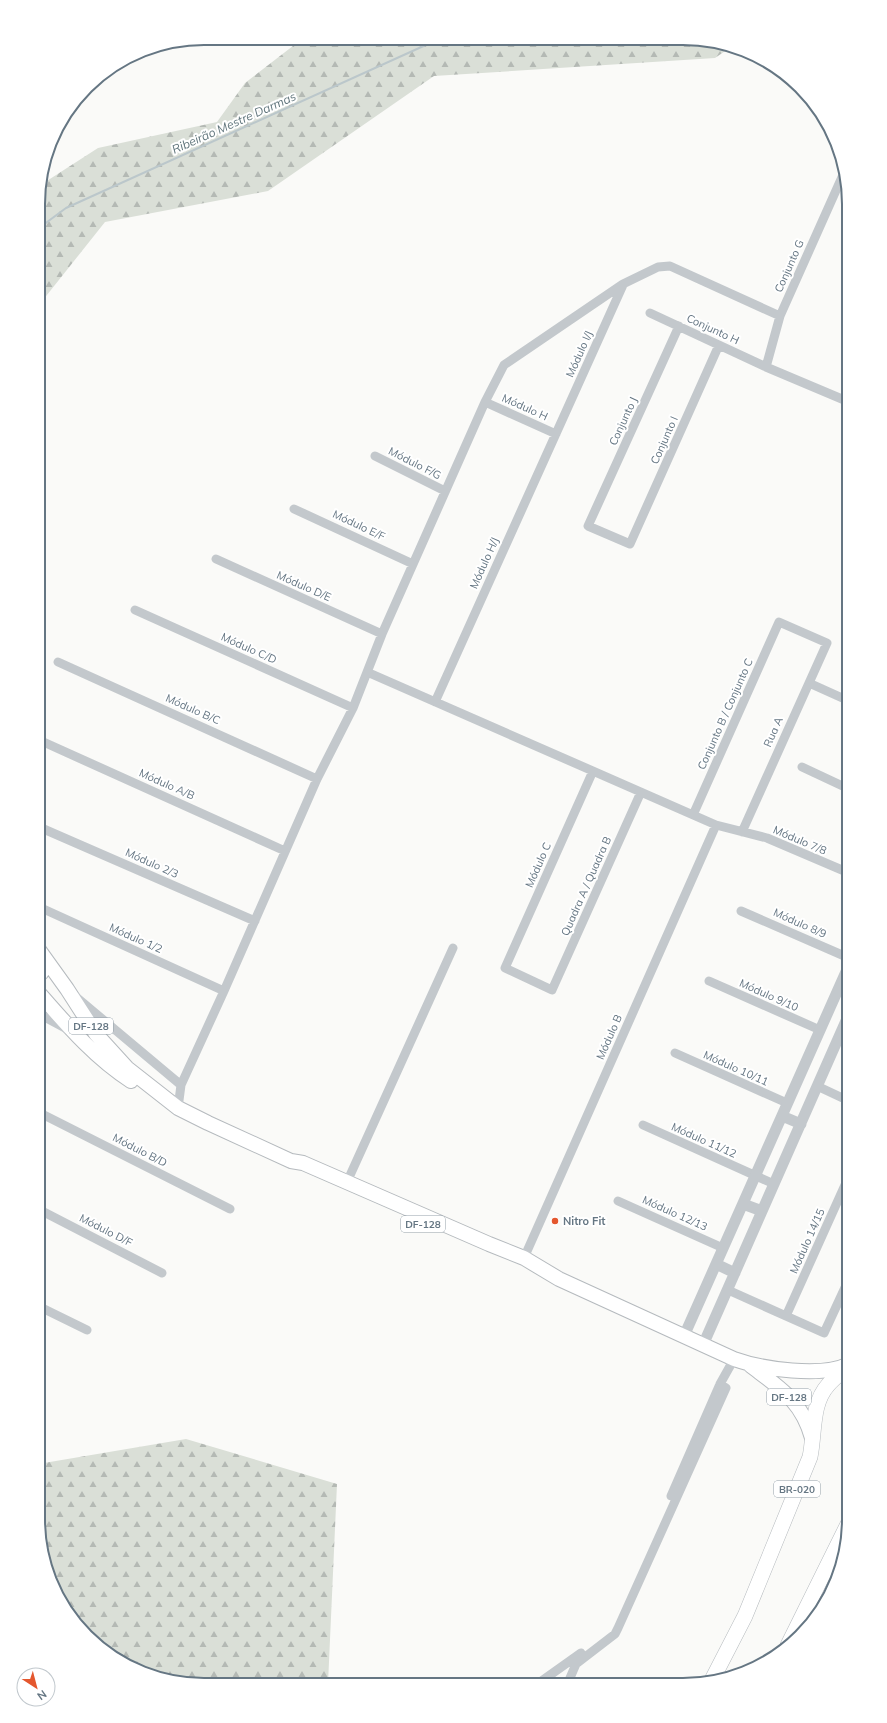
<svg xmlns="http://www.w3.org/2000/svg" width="887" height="1723" viewBox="0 0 887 1723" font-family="Mulish,sans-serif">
<defs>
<pattern id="forest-firs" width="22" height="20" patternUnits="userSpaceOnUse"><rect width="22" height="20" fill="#dadfd7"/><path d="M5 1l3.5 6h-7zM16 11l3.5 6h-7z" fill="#b4b9b4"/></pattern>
</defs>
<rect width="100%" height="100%" fill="#fafaf8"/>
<!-- forest -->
<path fill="url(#forest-firs)" d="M302,39L715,41L731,47L715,58L434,76L268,191L105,222L39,305V186L98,148L217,122L245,83Z
M186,1439L337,1484L328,1684H182L131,1668L95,1644L66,1611L47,1572L38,1519V1464Z"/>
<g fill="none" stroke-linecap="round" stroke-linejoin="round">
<!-- stream -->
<path stroke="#bbc7cb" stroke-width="2" d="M39,228L66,208L439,39"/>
<defs>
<path id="primary" d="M39,950L67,989L96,1034L127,1068L178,1108L208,1123L291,1161L303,1163L489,1244L524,1258L559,1279L734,1359C762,1369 822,1378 849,1364
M39,975C46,970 44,963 42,956
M39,993C67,1025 95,1058 131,1081
M751,1366C780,1388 802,1401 812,1438"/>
<path id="trunk" d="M788,1645L849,1522
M712,1680L745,1616L810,1457C815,1433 811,1404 828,1385C834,1378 842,1372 849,1365"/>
</defs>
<!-- primary casing -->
<use href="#primary" stroke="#b5babe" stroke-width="16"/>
<!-- trunk casing -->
<use href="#trunk" stroke="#b4b9bd" stroke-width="16"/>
<!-- minor -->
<path stroke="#c3c8cc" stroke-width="9" d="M650,313L766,367L849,402
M679,326L588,526L630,544L719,345
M766,367L780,316L842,177L844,175
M485,402L556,434
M375,456L445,491
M294,509L413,564
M216,559L382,634
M135,610L353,708
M58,662L317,779
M367,672L716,825L767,838L849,873
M809,683L849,701
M435,702L623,285
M39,740L285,851
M802,767L849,789
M593,771L505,968L552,990L641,792
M693,815L779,622L827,643L742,832
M39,827L255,921
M39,907L224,991
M741,911L849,958
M709,981L820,1030
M76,997L181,1085
M39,1014L67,1029
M675,1053L787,1103
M817,1086L849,1101
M178,1108L181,1085L224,991L317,779L353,708L382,634L485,402L504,365L623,284L658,267L670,266L780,316
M38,1112L230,1209
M643,1125L774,1184
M347,1182L453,948
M618,1201L723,1248
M38,1209L162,1273
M524,1258L716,825
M728,1290L824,1333L849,1279
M38,1306L87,1330
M786,1316L849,1176
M671,1496L720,1384
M536,1685L581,1653
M567,1685L576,1664L615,1634L618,1628L726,1388L720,1384L734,1359"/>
<!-- tertiary -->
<path stroke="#c3c8cc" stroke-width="11" d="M782,1116L801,1124
M743,1204L762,1211
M716,1264L735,1273
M684,1336L849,965
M703,1345L849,1014"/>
<!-- primary -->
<use href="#primary" stroke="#fff" stroke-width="14"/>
<!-- trunk -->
<use href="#trunk" stroke="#fff" stroke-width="15"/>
</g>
<!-- markers -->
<circle fill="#e4572e" stroke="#fff" stroke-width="1.5" cx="555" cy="1221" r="4"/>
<g text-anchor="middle" stroke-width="4" stroke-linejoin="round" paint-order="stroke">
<!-- shield labels -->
<g fill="#fff" stroke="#939fa8" stroke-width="1">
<rect x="69" y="1018" width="44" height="16" rx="3"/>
<rect x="401" y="1216" width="44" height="16" rx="3"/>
<rect x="767" y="1389" width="44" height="16" rx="3"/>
<rect x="774" y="1481" width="46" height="16" rx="3"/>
</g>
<g font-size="10" font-weight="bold" fill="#657683">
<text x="91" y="1030">DF-128</text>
<text x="423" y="1228">DF-128</text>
<text x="789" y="1401">DF-128</text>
<text x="797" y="1493">BR-020</text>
</g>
<!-- street labels -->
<g font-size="11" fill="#657683" stroke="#fff">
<text transform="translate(789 266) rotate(-66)" y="4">Conjunto G</text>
<text transform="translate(713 329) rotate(25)" y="4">Conjunto H</text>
<text transform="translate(579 354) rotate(-66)" y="4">Módulo I/J</text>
<text transform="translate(525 407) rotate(24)" y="4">Módulo H</text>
<text transform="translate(623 421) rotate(-65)" y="4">Conjunto J</text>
<text transform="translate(664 440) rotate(-66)" y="4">Conjunto I</text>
<text transform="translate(415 463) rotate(27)" y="4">Módulo F/G</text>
<text transform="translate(359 525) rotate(25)" y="4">Módulo E/F</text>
<text transform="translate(484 563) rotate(-66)" y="4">Módulo H/J</text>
<text transform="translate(304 586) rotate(24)" y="4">Módulo D/E</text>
<text transform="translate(249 648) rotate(24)" y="4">Módulo C/D</text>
<text transform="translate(193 709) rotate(24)" y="4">Módulo B/C</text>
<text transform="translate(725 714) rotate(-66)" y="4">Conjunto B / Conjunto C</text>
<text transform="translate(773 732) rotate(-66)" y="4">Rua A</text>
<text transform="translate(167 784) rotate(24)" y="4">Módulo A/B</text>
<text transform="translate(800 840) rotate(23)" y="4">Módulo 7/8</text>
<text transform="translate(152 863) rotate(24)" y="4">Módulo 2/3</text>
<text transform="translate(538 865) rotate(-66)" y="4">Módulo C</text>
<text transform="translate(586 886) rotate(-66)" y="4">Quadra A / Quadra B</text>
<text transform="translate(800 923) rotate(24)" y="4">Módulo 8/9</text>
<text transform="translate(136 938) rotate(24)" y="4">Módulo 1/2</text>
<text transform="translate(769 995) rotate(24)" y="4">Módulo 9/10</text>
<text transform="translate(609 1037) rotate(-66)" y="4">Módulo B</text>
<text transform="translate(736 1068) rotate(24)" y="4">Módulo 10/11</text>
<text transform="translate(704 1140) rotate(24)" y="4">Módulo 11/12</text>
<text transform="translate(140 1150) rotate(27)" y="4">Módulo B/D</text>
<text transform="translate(675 1213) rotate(24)" y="4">Módulo 12/13</text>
<text transform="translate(106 1230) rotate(27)" y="4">Módulo D/F</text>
<text transform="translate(807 1241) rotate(-66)" y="4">Módulo 14/15</text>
</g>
<!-- poi labels -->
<g font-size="11" font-weight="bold" fill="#657683" stroke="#fff" text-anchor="start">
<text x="563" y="1225">Nitro Fit</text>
</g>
<!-- water labels -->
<g font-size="12" font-style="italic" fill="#60757c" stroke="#fff">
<text transform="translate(234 123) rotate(-24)" y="4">Ribeirão Mestre Darmas</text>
</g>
</g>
<!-- crop -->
<path d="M0 0H887V1723H0ZM204 45H683A159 159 0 0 1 842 204V1519A159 159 0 0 1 683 1678H204A159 159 0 0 1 45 1519V204A159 159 0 0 1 204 45Z" fill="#fff" fill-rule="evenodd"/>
<path fill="none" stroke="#657683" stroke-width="2" d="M204 45H683A159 159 0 0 1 842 204V1519A159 159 0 0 1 683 1678H204A159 159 0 0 1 45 1519V204A159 159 0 0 1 204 45Z"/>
<!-- north arrow -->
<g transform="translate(36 1687) rotate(144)"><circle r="19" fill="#ffffff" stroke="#c1c8cd"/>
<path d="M0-3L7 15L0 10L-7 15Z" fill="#e4572e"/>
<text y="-6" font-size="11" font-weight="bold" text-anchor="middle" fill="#657683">N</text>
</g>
</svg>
